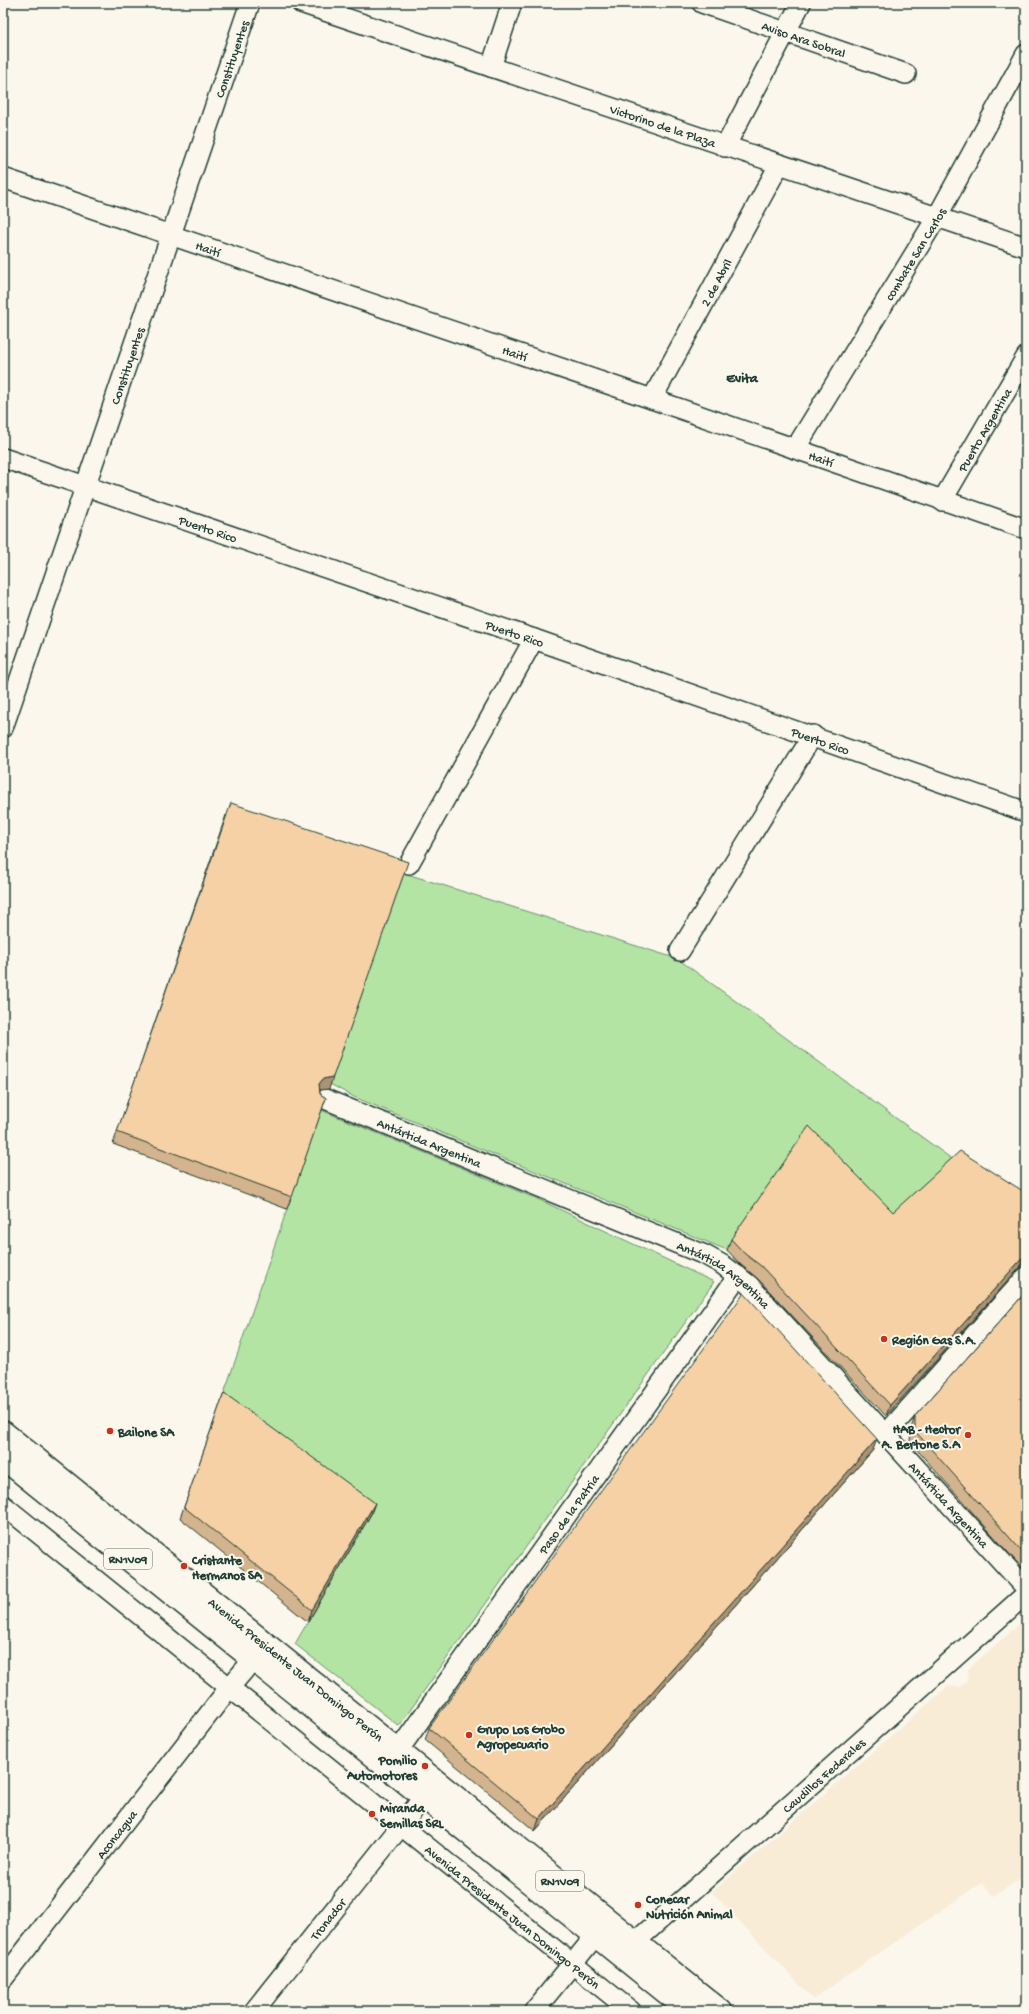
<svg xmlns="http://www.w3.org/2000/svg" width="1029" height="2014" viewBox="0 0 1029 2014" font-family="'Gochi Hand',sans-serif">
<rect width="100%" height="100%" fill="#fbf7ec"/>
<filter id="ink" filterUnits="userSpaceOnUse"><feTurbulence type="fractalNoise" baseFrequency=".025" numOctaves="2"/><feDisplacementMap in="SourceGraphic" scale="8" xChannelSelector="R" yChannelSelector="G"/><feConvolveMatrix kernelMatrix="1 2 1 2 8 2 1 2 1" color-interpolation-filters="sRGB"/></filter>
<g filter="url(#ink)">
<!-- built -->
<path fill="#f9ecd7" d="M1026,1618V1875L994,1896L981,1883L813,1999L712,1892L948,1686L959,1687L967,1681L968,1669Z"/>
<!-- green -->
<path fill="#b3e4a4" stroke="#69906c" d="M404,873L678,959L956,1162L889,1223L727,1250L354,1097L330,1084Z
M321,1110L542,1201L714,1282L399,1726L295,1644L370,1514L220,1405Z"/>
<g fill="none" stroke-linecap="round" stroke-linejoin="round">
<defs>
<g id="minor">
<path id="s1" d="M301,3L1026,247"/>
<path id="s2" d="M702,3L906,74"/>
<path d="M491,67L512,3"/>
<path d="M725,147L801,3"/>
<path id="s3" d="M3,178L652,399L1026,529"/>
<path id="s4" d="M652,399L779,165"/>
<path id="s5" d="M795,449L937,217L1026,54"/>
<path id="s6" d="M3,458L534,639L1026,812"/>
<path id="s7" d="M942,501L1026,357"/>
<path id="s8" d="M3,728L250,3"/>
<path d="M409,864L534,639"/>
<path d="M680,951L813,735"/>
<path id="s9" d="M325,1099L705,1255L723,1265L749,1285L1026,1588"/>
<path d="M886,1434L1026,1277"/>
<path id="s10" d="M3,1505L631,2011"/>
<path id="s11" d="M398,1751L738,1276"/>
<path id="s12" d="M625,1951L1026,1594"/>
<path id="s13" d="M3,1979L229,1688L252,1661"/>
<path id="s14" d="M254,2011L423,1798"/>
<path d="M534,2011L596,1935"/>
</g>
<g id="major">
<path id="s15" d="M3,1432L721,2011"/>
<path d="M3,1458L689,2011"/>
</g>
</defs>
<!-- minor casing -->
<use href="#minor" stroke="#1f3d34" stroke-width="22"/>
<!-- major casing -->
<use href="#major" stroke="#1f3d34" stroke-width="25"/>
<!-- minor -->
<use href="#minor" stroke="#fbf7ec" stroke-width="19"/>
<!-- major -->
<use href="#major" stroke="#fbf7ec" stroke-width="22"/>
</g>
<!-- wall -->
<path fill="#d3b48e" stroke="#1f3d34" d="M226,815L329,1089L320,1090V1094L326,1098L287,1209L113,1144Z
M1026,1193V1261L886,1416L757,1278L741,1265L727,1250L731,1239L893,1212Z
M1026,1292V1568H1022L910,1442L911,1428L915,1416Z
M224,1393L371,1514L308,1622L180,1518Z
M873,1450L535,1831L425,1740L429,1728Z"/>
<!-- shaded-wall -->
<path fill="#ac9274" stroke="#1f3d34" d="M333,1077L329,1089L319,1090V1084L323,1079Z
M1026,1254V1261L886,1416L890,1405Z
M877,1439L873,1450L535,1831L539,1819Z
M375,1503L371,1514L308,1622L312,1610Z
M1026,1558V1568H1022Z"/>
<!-- building -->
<path fill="#f5d1a5" stroke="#1f3d34" d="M231,803L408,862L333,1077L323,1079L319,1084L320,1094L326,1098L292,1197L117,1132Z
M809,1126L893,1212L960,1151L1026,1193V1254L890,1405L761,1266L745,1254L731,1239Z
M1026,1292V1556L915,1431V1416Z
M744,1293L877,1439L539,1819L429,1728Z
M224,1393L375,1503L312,1610L184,1507Z"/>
</g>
<!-- markers -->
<g fill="#c8321e" stroke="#fbf7ec" stroke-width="1.5">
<circle cx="884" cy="1339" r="4"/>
<circle cx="110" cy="1431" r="4"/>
<circle cx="968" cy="1435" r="4"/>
<circle cx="184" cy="1566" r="4"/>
<circle cx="469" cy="1735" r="4"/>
<circle cx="425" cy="1766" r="4"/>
<circle cx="372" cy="1814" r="4"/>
<circle cx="638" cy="1905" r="4"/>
</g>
<g text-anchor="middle" stroke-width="4" stroke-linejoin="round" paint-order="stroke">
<!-- shield labels -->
<g fill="#fbf7ec" stroke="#61756b" stroke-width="1">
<rect x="104" y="1549" width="48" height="20" rx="3"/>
<rect x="536" y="1871" width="48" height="20" rx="3"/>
</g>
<g font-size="12" font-weight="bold" fill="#1f3d34">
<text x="128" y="1563">RN1V09</text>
<text x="560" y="1885">RN1V09</text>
</g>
<!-- street labels -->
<g font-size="13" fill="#1f3d34" stroke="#fbf7ec">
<text dy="5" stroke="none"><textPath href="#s2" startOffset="108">Aviso Ara Sobral</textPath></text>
<text dy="5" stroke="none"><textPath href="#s8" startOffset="707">Constituyentes</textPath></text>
<text dy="5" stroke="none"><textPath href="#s1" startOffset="382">Victorino de la Plaza</textPath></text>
<text dy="5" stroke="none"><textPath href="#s3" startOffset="217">Haití</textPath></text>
<text dy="5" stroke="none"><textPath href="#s5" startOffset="229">combate San Carlos</textPath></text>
<text dy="5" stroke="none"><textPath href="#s4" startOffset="133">2 de Abril</textPath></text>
<text dy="5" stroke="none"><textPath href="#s3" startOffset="541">Haití</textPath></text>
<text dy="5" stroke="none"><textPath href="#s8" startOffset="383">Constituyentes</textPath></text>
<text dy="5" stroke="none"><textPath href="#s7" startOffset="83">Puerto Argentina</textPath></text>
<text dy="5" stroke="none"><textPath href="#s3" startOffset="865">Haití</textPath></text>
<text dy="5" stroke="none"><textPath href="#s6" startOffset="217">Puerto Rico</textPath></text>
<text dy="5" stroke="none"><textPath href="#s6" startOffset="541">Puerto Rico</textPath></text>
<text dy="5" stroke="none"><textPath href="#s6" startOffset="865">Puerto Rico</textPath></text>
<text dy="5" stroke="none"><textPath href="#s9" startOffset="113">Antártida Argentina</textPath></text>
<text dy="5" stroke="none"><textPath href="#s9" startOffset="437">Antártida Argentina</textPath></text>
<text dy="5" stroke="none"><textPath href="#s9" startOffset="761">Antártida Argentina</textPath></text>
<text dy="5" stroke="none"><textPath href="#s11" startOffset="292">Paso de la Patria</textPath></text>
<text dy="5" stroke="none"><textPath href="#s15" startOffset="377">Avenida Presidente Juan Domingo Perón</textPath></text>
<text dy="5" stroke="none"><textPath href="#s12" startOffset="265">Caudillos Federales</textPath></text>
<text dy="5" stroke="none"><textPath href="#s13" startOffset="184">Aconcagua</textPath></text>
<text dy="5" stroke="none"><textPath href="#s10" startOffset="655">Avenida Presidente Juan Domingo Perón</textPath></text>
<text dy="5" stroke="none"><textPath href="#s14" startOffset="118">Tronador</textPath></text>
</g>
<!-- poi labels -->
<g font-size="13" font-weight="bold" fill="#1f3d34" stroke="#fbf7ec" text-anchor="start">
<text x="892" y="1344">Región Gas S.A.</text>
<text x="960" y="1433" text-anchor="end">HAB - Hector<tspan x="960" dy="15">A. Bertone S.A</tspan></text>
<text x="118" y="1436">Bailone SA</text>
<text x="192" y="1564">Cristante<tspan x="192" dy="15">Hermanos SA</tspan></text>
<text x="477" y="1733">Grupo Los Grobo<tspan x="477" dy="15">Agropecuario</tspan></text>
<text x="417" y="1764" text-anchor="end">Pomilio<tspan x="417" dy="15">Automotores</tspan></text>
<text x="380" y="1812">Miranda<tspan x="380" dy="15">Semillas SRL</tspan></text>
<text x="646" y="1903">Conecar<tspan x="646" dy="15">Nutrición Animal</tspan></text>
</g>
<!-- neighbourhood labels -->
<g font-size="14" font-weight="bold" fill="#1f3d34" stroke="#fbf7ec">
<text x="742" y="382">Evita</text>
</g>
</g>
<!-- margin -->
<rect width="1029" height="2014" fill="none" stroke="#fbf7ec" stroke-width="16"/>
<rect x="8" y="8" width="1013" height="1998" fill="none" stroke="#1f3d34" stroke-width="1.5" filter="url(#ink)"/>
</svg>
